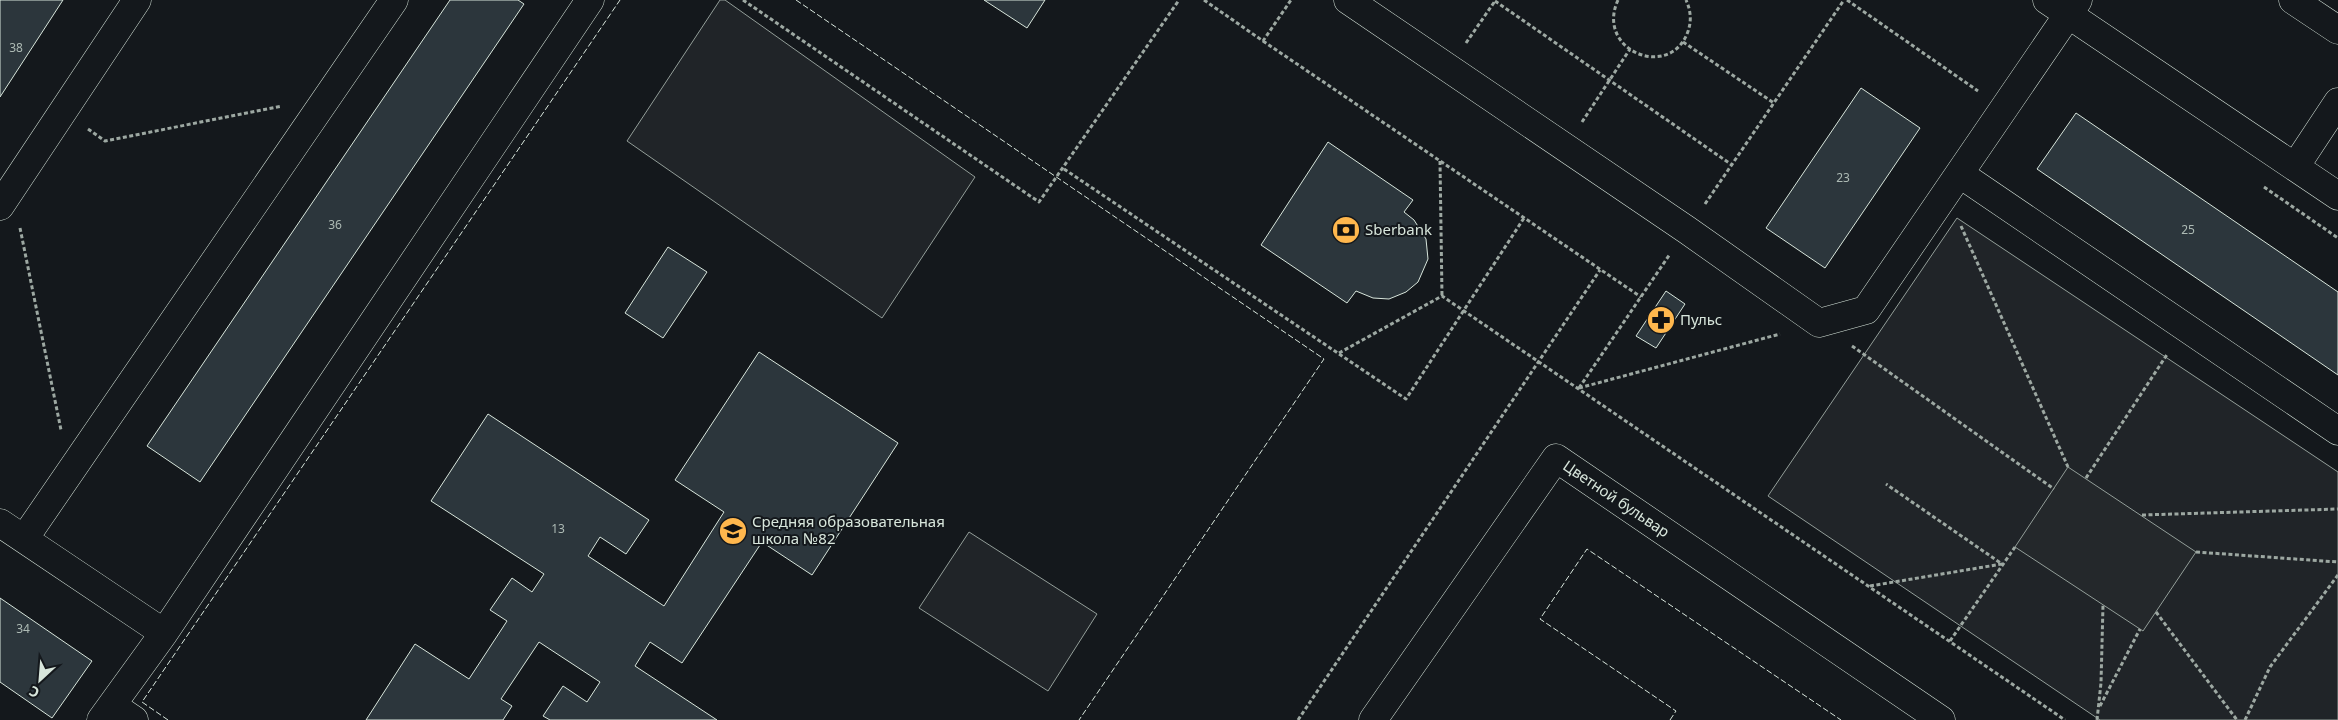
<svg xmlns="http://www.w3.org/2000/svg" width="2338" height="720" viewBox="0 0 2338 720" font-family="'Noto Sans',sans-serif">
<rect width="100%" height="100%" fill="#14181c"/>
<!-- green -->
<path fill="#202428" stroke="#939e99" d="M720,0H725L975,177L882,318L627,141Z
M1957,218L2338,472V720H2100L1768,496Z
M969,532L1097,614L1048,691L919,608Z"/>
<!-- parking -->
<path fill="#24282b" stroke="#939e99" d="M2068,467L2196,552L2143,631L2015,547Z"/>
<!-- building -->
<path fill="#2c363c" stroke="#d8e6dc" d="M0,0H63L0,97Z
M450,0H518L524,4L200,482L147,446Z
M984,0H1045L1027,28Z
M1861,88L1920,128L1825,268L1766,228Z
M2076,113L2338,292V375L2037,169Z
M1328,142L1413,200L1404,212L1414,220L1426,239L1428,259L1418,282L1406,292L1389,299L1373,298L1356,291L1347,303L1261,245Z
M668,247L707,272L663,338L625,313Z
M1666,291L1685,304L1656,348L1636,336Z
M759,352L898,443L812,575L762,542L682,663L650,642L635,666L717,720H550L543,716L563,686L587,702L600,682L539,642L501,699L512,706L503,720H366L415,644L469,679L507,621L490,610L512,578L532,592L544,574L431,501L488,414L649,520L626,554L600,537L588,556L664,606L724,512L675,480Z
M0,598L92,661L52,718L0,682Z"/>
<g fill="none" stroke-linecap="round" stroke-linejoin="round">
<defs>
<path id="minor" d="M1348,0L1687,230L1819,323L1866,310L2078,0
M2047,0L2338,196
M2293,0L2338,30
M2295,167L2338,102
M1960,174L2338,431
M0,206L137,0
M0,523L164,633
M24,539L394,0
M112,705L134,720
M101,720L164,633L590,0
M1373,720L1556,458L1941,720"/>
</defs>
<!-- minor casing -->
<use href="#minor" stroke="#d8e6dc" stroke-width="29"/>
<!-- path -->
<path stroke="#9da8a2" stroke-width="3" stroke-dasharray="4 2.5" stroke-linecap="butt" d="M743,0L1039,202L1179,0
M1204,0L1263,41L1291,0
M1618,0C1595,50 1668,80 1687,34C1692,22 1691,11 1686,0
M1847,0L1978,91
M1495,1L1732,165
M1263,41L1641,297
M1683,42L1774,103
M1466,43L1495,1
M1582,122L1630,49
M88,129L105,141L282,106
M1440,161L1442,296
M1064,169L1406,399L1524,218
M2264,187L2338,238
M1705,204L1844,0
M1961,226L2068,467
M20,228L61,430
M1852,346L2054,489
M1339,353L1442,296L2065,720
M1579,388L1780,334
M1579,388L1670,254
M2086,478L2168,353
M2142,515L2338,509
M2196,552L2338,562
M1870,586L2002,564L1886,484
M2156,612L2237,720
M1950,641L2015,547
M2100,706L2140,629
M1298,720L1600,270
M2097,720L2101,683L2103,605
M2245,720L2270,667L2338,575"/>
<!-- minor -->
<use href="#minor" stroke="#14181c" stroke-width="28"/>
<!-- fence -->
<path stroke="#d8e6dc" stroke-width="1" stroke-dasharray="6 2.5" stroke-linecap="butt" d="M796,0L1324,359L1079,720
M168,720L142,702L620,0
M1670,720L1676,711L1540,619L1587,549L1841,720"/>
</g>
<!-- icons -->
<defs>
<symbol id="bank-disc" viewBox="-11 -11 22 22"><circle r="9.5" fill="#ffb74d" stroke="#14181c"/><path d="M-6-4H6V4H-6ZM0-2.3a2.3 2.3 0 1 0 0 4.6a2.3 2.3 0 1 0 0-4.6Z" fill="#111"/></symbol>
<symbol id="pharmacy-disc" viewBox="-11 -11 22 22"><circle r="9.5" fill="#ffb74d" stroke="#14181c"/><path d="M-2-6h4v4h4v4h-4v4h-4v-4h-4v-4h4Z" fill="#111"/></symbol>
<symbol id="school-disc" viewBox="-11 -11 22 22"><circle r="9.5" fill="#ffb74d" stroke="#14181c"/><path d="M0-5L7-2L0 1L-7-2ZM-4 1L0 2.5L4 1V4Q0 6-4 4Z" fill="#111"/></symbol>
</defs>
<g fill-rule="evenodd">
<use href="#bank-disc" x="1330" y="214" width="32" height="32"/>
<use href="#pharmacy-disc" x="1645" y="304" width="32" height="32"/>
<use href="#school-disc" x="717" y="515" width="32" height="32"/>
</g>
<g text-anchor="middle" stroke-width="4" stroke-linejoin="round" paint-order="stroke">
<!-- number labels -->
<g font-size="12" fill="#adbab4">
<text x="16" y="52">38</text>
<text x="1843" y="182">23</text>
<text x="335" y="229">36</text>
<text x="2188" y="234">25</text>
<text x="558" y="533">13</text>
<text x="23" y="633">34</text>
</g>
<!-- poi labels -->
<g font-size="15" fill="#d8e6dc" stroke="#14181c" text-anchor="start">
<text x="1365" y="235">Sberbank</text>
<text x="1680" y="325">Пульс</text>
<text x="752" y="527">Средняя образовательная<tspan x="752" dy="17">школа №82</tspan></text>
</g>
<!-- street labels -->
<g font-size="15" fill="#d8e6dc" stroke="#14181c">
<text transform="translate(1616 499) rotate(34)" y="5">Цветной бульвар</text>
</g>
</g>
<!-- north arrow -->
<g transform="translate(40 680) rotate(206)" stroke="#14181c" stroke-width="4" paint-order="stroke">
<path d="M0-4L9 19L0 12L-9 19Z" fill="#d8e6dc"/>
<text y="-8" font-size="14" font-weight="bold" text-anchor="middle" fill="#d8e6dc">С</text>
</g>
</svg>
